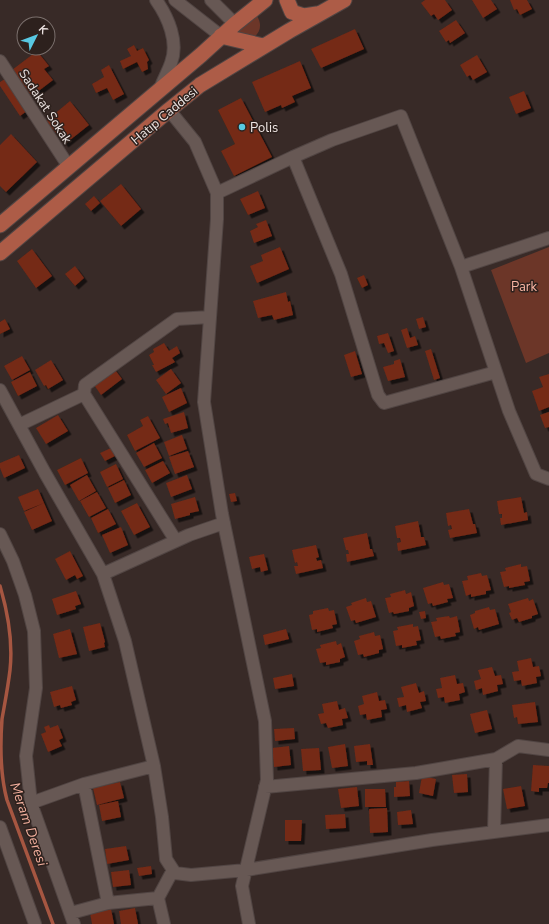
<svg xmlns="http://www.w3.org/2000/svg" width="549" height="924" viewBox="0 0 549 924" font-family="'Nunito Sans',sans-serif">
<defs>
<filter id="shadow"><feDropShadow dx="3.5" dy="3.5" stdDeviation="0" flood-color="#0009"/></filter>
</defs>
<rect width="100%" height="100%" fill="#382a27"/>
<!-- green -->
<path fill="#6c3628" d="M239,12L257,16C262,24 261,32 253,38L239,39L232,18Z
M549,247V353L526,363L491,270Z"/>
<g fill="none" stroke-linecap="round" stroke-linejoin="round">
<!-- stream -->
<path stroke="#a65641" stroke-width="3.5" d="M0,586C8,613 13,642 10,670C8,687 5,702 2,719C0,746 0,774 7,800L53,924"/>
</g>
<!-- building -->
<path fill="#742915" filter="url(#shadow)" d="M425,0H445L452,10L438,20L434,14L431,16L421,3Z
M472,0H491L497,9L483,18Z
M510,0H527L532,9L520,15L517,9L514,10Z
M456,20L465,33L450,43L449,40L446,42L439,31Z
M355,29L364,49L321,68L311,49Z
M134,45L137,51L143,48L149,60L147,62L148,69L142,72L137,62L123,69L120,61L131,56L127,49Z
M37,51L49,66L44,69L53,80L32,96L12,70Z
M477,55L487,72L473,80L470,75L467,77L460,65Z
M300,61L311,88L292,96L295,102L282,108L281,105L265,112L252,82Z
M109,65L124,94L113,100L107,88L96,93L92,84L104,77L101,70Z
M5,79L27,111L20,116L0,86V82Z
M524,91L531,108L516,114L509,97Z
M241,98L272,157L234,176L221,151L235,144L218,110Z
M70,101L89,125L65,144L46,121Z
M11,134L37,162L6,192L0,186V145Z
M121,184L141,209L121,226L100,201Z
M258,191L265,208L248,215L240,199Z
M94,196L100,203L91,211L85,204Z
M266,220L272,236L254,243L250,231L258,227L256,224Z
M280,247L289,269L257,283L250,266L263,261L261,255Z
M32,249L52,276L36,288L17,261Z
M75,266L84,278L75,286L65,274Z
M364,275L368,285L362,288L357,278Z
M286,292L288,302L290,301L293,315L274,320L272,315L258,318L253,301Z
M423,317L426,327L419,329L416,319Z
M5,319L10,329L0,334V322Z
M407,328L410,338L415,336L418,345L407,348L401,330Z
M388,333L394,351L388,353L384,343L379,344L377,336Z
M164,343L169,351L177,346L180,353L172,358L175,362L156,372L152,365H154L149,355L154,352L153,349Z
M431,349L440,378L434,380L425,351Z
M355,351L362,374L351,377L344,355Z
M22,356L30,370L12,380L4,366Z
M400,359L405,377L388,381L383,367L394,364V361Z
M51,360L63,380L48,389L46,385L44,386L35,370Z
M113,367L122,379L101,395L92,382Z
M171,369L181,383L166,394L156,380Z
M30,372L37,386L18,396L11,382Z
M549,374V407L539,411L532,391L543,387L539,377Z
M181,388L187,403L169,412L162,397Z
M184,412L188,428L171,433L168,423L165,424L163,419Z
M549,412V427L545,428L540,415Z
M58,415L68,431L46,444L36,428Z
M148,416L160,438L135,451L127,435L143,426L140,420Z
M182,435L187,449L169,456L164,442Z
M154,443L162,458L144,467L136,453Z
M111,448L115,456L105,461L100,453Z
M188,451L194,467L175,474L169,457Z
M19,455L25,468L4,478L0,468V463Z
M81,458L88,473L65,485L57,470Z
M163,461L170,473L152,483L145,470Z
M116,464L123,479L107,487L100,472Z
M87,475L96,491L79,501L70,485Z
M187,475L192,489L171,497L166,483Z
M124,480L131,495L115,503L108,488Z
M38,489L44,503L24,511L18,497Z
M97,492L106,508L89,517L80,501Z
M235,493L237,501L231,502L229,494Z
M195,497L199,511L190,513V515L175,519L171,504Z
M521,497L524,513L527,512L528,520L501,525L500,518H502V514H499L497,501Z
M44,503L52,521L32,530L24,512Z
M137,503L150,527L134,535L121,511Z
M108,509L116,524L98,533L91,518Z
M469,509L473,524H475L477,533L450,538L448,530L452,529L451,525L448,526L446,513Z
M418,521L421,537H424L426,545L398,551L397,543L401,542L400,538H397L395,526Z
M121,527L128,545L110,553L102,535Z
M367,533L370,549H372L374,556L347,562L346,554H349L348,550H346L343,538Z
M316,545L319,557L316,558L317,561L321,560L323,568L296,574L294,566H298L297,562L295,563L292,550Z
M70,551L83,576L77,579L75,575L66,580L55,559Z
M264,554L268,570L261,572L260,567L252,569L249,557Z
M521,564V567L527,566L530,581L524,582L525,585L509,588V586L504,587L500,572L506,571L505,568Z
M481,573L482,576L487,575L491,590L486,591V594L471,597V594L466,596L462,581L468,580L467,576Z
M443,582L444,585L449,584L453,598L447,599L448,602L433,606L432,603L428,604L423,588Z
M405,590L406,594L411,592L414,606L409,608V611L394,614L393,612L389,613L385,598L391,597L390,594Z
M76,591L81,604L75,606L76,609L57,615L52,599Z
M366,598L367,602L371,601L376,617L356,623L355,620L351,621L346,607L352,605L351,603Z
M528,598L529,601L533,599L538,614L532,616V618L519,622L517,618L512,620L509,613L511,612L508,604Z
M489,607L490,610L495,609L499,624L479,630L478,627L474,629L470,615L475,613V611Z
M328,608L329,611L334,610L337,624L332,625L333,628L317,632V629L312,630L309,615L313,614V611Z
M425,611L426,618L421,619L419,612Z
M449,616L450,618L457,616L460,632L455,633L456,636L441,639L440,636L435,637L431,622L437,621L436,618Z
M100,623L105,642L104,643L105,647L89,651L83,627Z
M413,624V627L418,626L421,640L416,641L417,645L402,648V645L396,646L393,631L398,630L397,627Z
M70,629L77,654L59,658L53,634Z
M286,629L289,639L265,645L263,635Z
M374,632L375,636L380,635L383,649L379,650V653L364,657L363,654L358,655L354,641L360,639L359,636Z
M336,641L337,645L341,643L345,657L340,659V662L326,665V662L320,663L316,649L321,648L320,645Z
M531,658L533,667L539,666L541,676L536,677L537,683L522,686L521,680L514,681L512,672L519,671L517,661Z
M492,667L495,676L501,675L503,684L497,685L498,691L483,695L482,688L476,690L474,681L481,679L478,670Z
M292,674L294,686L275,689L273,678Z
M455,675L457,684L463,683L465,692L459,694L460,700L445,703L444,697L438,698L436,689L442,688L440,678Z
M416,683L419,693L424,691L426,701L420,702L422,708L407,712L406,705L399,707L397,698L404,697L401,687Z
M72,686L76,700L71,702L72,705L61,708L60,705L54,707L50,692Z
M377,692L379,701L385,700L387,709L381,710L382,717L367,720L366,714L360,715L358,706L364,704L362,696Z
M337,701L339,710L345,708L348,718L342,719L343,725L328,728L326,723L321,724L318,714L324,713L322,704Z
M535,702L538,722L518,724L517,717L514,718L512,705Z
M487,710L492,729L475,733L470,714Z
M49,725L50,728L58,725L63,738L59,740L62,746L48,752L41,734L46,732L44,727Z
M294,728L295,739L275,741L274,729Z
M345,744L348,766L332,768L328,747Z
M370,744L373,765H367V761L356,762L354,746Z
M289,746L291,765L274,767L272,748Z
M319,748L321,770L303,771L301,749Z
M533,765L549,766V783H548L547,788H539V792L531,791Z
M467,774L468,792L454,793L452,775Z
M422,776L436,779L433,796L419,793Z
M409,781L410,796L394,797V787H396V782Z
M120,782L124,798L97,805L93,788Z
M521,786L525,806L507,809L503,789Z
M357,787L359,806L341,808L338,789Z
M365,789H385L386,807H365Z
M118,801L121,817L102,821L99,805Z
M387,808L388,832L370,833L369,809Z
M411,810L413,824L398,825L397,812Z
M345,814L346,828L326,829L325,815Z
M285,820H302L301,841H285Z
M126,846L129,860L107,864L105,849Z
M151,866L152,874L139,876L137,868Z
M129,870L131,885L113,887L111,872Z
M135,908L138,924H121L119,911Z
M111,909L114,924H92L90,913Z"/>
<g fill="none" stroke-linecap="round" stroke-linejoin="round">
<defs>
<path id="minor" d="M156,0C168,17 179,42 171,63C168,72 163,80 160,89
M175,0L221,36
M211,0L235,24
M0,61L69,167
M169,110L195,142L217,193V219L204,402L222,514L265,721L267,780L242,886L249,924
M293,157L341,274L378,395L384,403L496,372
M217,193L293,157L332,140L401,116L461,267L509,411L536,474L549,479
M461,267L549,238
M0,390L45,473L103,574L125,641L154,766L162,817L166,859L175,873L191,875L246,870L432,840L549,825
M84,394L85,385L177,319L210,317
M19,425L84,394L176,541
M0,534L13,561L25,595L34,631L36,688L26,756L31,803L74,924
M103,574L189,535L224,523
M496,759L518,746L549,750
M84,784L108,903
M265,787L416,773L496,759L494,832
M31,803L84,784L154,766
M0,827L35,924
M158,898L164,924
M71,913L108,903L158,898L173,870"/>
<path id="major" d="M287,0L292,12L304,16L317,14
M221,36L263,46
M0,225L201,55L235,24L265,0
M0,253L169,110L200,85L289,31L344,0"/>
</defs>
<!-- minor casing -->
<use href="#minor" stroke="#514543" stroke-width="14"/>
<!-- major casing -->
<use href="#major" stroke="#514543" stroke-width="17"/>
<!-- minor -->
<use href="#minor" stroke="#675854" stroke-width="12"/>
<!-- major -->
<use href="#major" stroke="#ad5c47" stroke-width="15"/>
</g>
<!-- markers -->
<circle fill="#58c9e3" stroke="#2d211d" stroke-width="1.5" cx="242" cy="127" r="4"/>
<g text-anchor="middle" stroke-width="3" stroke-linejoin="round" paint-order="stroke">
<!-- street labels -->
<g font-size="13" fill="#eee5e3" stroke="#2d211d">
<text transform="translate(46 106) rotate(57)" y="5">Sadakat Sokak</text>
<text transform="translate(164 115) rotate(-40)" y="5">Hatıp Caddesi</text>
</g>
<!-- poi labels -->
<g font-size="13" fill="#eee5e3" stroke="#2d211d" text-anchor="start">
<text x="250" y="132">Polis</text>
</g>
<!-- park labels -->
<g font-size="13" fill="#f9b5a3" stroke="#2d211d">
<text x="524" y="291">Park</text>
</g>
<!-- water labels -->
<g font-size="14" font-style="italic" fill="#f5b19f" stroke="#2d211d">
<text transform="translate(29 824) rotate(71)" y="5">Meram Deresi</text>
</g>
</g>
<!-- north arrow -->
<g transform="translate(36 36) rotate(48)"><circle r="19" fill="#2d211d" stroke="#7a6f6c"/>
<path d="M0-3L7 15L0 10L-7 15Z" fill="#58c9e3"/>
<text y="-6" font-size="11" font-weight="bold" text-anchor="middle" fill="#eee5e3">K</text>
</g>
</svg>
